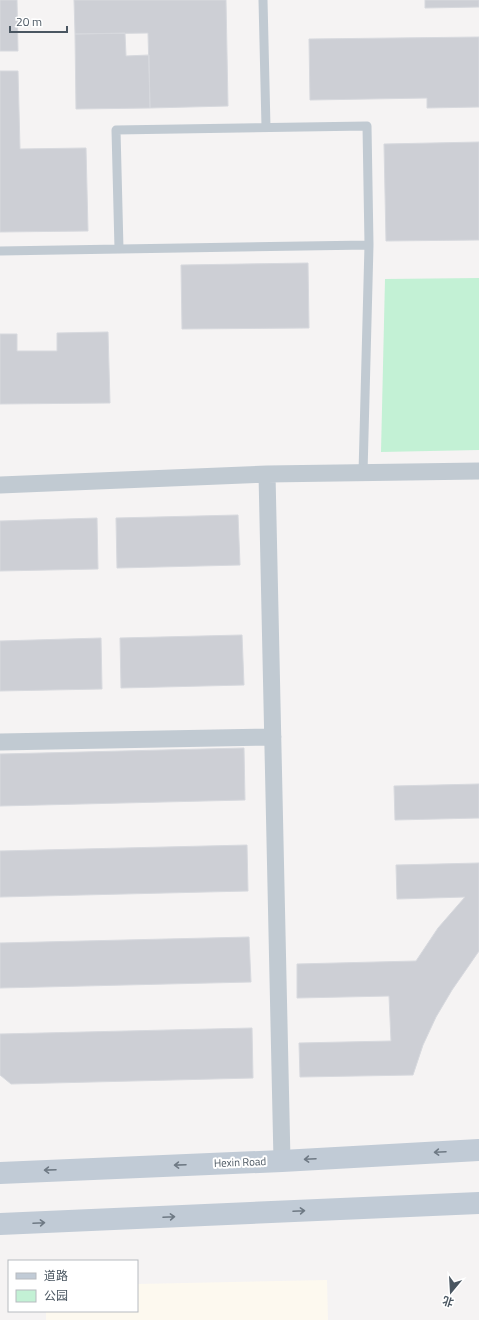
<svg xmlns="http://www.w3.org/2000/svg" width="479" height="1320" viewBox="0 0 479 1320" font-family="'Titillium Web','Noto Sans SC',sans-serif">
<rect width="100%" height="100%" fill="#f5f3f3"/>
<!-- commercial -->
<path fill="#fdf9ef" d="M327,1280L328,1320H46V1311H137V1284Z"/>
<!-- green -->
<path fill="#c3f1d5" d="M479,278V450L381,452L385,279Z"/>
<!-- building -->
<path fill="#cdcfd5" stroke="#d7d9de" d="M0,0H17L18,51H0Z
M74,0H226L228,106L150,108L148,33L75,34Z
M425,0H479V7L425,8Z
M125,33L126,56L149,55L150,108L76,109L75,34Z
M479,37V107L427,108V98L310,100L309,39Z
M0,71H18L20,149L86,148L88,231L0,232Z
M479,142V240L386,241L384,144Z
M308,263L309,328L182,329L181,265Z
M108,332L110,403L0,404V334H17V351H57V333Z
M238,515L240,565L117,568L116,518Z
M97,518L98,569L0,571V521Z
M242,635L244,685L121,688L120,638Z
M101,638L102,689L0,691V641Z
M244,748L245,800L0,806V754Z
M479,784V818L395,820L394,786Z
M247,845L248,891L0,897V851Z
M479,863V951L452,990L436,1017L423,1045L413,1075L300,1077L299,1043L391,1041L389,996L297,998V964L416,961L438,928L465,897L397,899L396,865Z
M249,937L251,982L0,988V943Z
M252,1028L253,1078L11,1084L0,1075V1034Z"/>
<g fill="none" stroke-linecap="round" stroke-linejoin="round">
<!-- lane -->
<path stroke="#c1cad2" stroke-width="9" d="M263,0L266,127
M119,249L116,130L367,126L369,245L363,473
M0,251L369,245"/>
<!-- street -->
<path stroke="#c1cad2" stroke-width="17" d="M267,474L282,1161
M0,485L267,474L479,471
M0,742L273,737"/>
<!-- secondary -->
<path stroke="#c1cbd6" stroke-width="22" d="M0,1173L282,1161L479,1150
M0,1224L479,1203"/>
</g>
<!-- one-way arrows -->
<defs><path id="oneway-shaft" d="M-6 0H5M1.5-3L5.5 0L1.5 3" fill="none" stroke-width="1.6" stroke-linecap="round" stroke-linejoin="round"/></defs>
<g stroke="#6e7984">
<use href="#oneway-shaft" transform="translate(440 1152) rotate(177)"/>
<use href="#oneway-shaft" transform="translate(310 1159) rotate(177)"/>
<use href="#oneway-shaft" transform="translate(180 1165) rotate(178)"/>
<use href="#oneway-shaft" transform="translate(50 1170) rotate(178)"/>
<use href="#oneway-shaft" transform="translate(299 1211) rotate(-3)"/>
<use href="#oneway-shaft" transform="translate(169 1217) rotate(-3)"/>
<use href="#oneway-shaft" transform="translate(39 1223) rotate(-3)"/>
</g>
<g text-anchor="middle" stroke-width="4" stroke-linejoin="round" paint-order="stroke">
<!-- street labels -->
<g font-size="11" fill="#4a5661" stroke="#fff">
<text transform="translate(240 1162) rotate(-2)" y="4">Hexin Road</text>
</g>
</g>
<!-- legend -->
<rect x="8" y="1260" width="130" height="52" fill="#ffffff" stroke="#b7bbc0"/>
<rect x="16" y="1273" width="20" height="6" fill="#c1cbd6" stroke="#b7bbc0"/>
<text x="44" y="1280" font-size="12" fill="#4a5661">道路</text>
<rect x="16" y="1290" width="20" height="12" fill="#c3f1d5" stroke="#b7bbc0"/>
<text x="44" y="1300" font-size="12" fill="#4a5661">公园</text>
<!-- north arrow -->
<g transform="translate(451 1292) rotate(198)" stroke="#ffffff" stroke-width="3" paint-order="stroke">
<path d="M0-3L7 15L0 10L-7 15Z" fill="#4a5661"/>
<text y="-6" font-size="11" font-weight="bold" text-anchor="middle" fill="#4a5661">北</text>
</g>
<!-- scale -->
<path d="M10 26v6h57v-6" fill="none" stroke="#4a5661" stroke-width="2"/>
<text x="16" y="26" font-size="12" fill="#4a5661" stroke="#ffffff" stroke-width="3" paint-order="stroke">20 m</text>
</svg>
